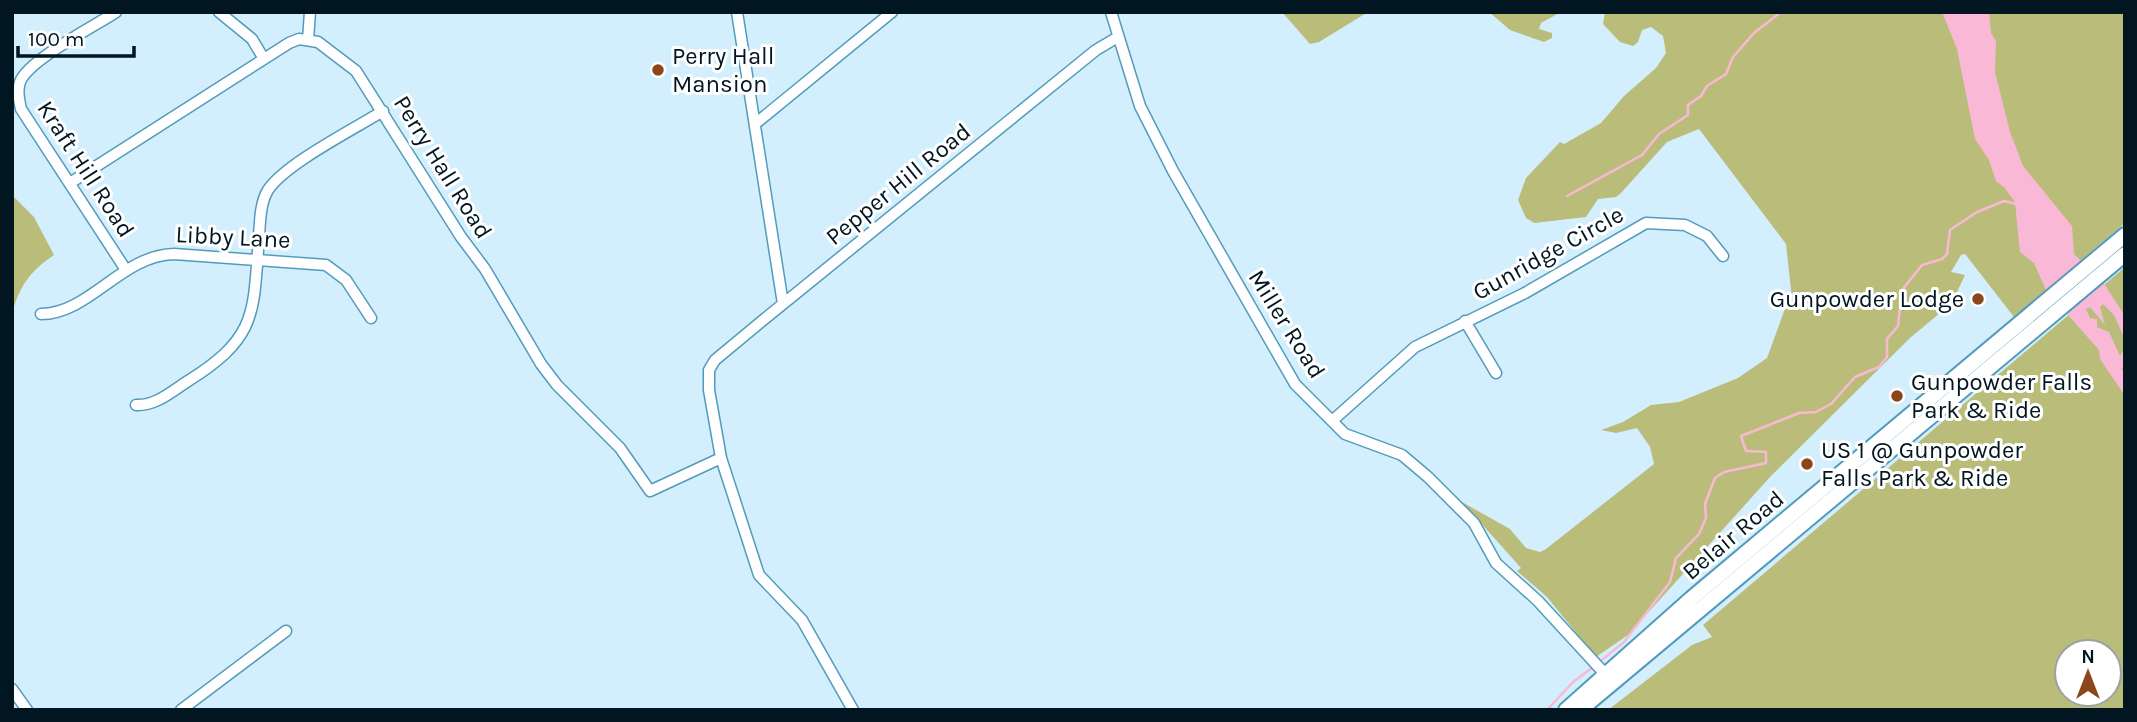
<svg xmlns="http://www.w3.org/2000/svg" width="2137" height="722" viewBox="0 0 2137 722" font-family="Karla,sans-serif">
<rect width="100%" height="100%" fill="#d3effd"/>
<!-- green -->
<path fill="#babd7a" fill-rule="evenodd" d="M1282,12H1368L1319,42L1310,44Z
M1489,12H1561L1541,23L1539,29L1552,33V38L1544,42L1510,30Z
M1605,12H2125V223L2014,317L1965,254L1961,255L1951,272L1965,275L1957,292L1940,313L1910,338L1770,477L1628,635L1596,657L1547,597L1517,571L1521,568L1462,502L1510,529L1526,548L1540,552L1546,549L1654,464L1650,447L1637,428L1616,433L1601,430L1623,422L1651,405L1679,402L1738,378L1767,358L1786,306L1792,299L1786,244L1699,129L1667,142L1621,193L1616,197L1598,199L1586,217L1534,223L1526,218L1518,200L1526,178L1560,142L1564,144L1601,123L1624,96L1656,68L1666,53L1663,36L1651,27L1642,30L1638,42L1633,46L1620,42L1603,24Z
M12,195L34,217L54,255C30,271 20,286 12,313Z
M2125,267V710H1608L1692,645L1712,637L1703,625ZM2067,652H2109V694H2067Z"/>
<!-- water -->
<path fill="#f9b9d6" d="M1942,12H1989L1991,33L1996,41L1995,72L2010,132L2023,166L2072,226L2074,254L2105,285L2121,310L2125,316V340L2114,315L2103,304L2100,307L2105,325L2090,307L2086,309L2090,318L2097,319V327L2109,332L2120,356L2125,347V367L2121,368L2125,373V396L2100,359L2099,350L2046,290L2034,263L2020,252L2015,202L2004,187L1996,181L1989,160L1975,139L1957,49Z"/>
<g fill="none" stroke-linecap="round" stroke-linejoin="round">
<!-- stream -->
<path stroke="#f9b9d6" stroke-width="2.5" d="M1567,196L1642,155L1659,134L1688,115V105L1701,96L1707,86L1726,74L1733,57L1754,33L1781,12
M1598,663L1624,642L1670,582L1676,558L1699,534L1706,518L1705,504L1715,478L1724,472L1766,463V452L1746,451L1741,436L1799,413L1816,412L1831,404L1855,377L1879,367L1887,357V339L1898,326L1902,290L1922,265L1942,259L1947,254L1950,230L1977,212L2004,201L2016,204
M1547,710L1573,682L1593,667"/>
<defs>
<path id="minor" d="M116,12C95,26 28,60 20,82C17,91 19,100 21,109L126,270
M219,12L252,39L264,59
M737,12L783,304
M1111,12L1140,106L1173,171L1295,384L1345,434L1402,455L1428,477L1474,523L1496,563L1538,601L1606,675
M308,40L310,12
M755,124L892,12
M70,183L289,43L299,39L318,42L356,71L461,237L485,269L541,364L557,385L620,448L650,491L721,458
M41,314C89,314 122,255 174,254L326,265L346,280L371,318
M1465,321L1496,373
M136,405C156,406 172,391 188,381C258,337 253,314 259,237C260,222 260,203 268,190C285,164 354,129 383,111
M1332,421L1415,347L1525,293L1646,223L1685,225L1707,236L1723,256
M12,689L27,710
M181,710L286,631
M853,710L802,620L759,575L721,458L709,390V370L715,360L762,321L1096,50L1118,37"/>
<path id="highway" d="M1566,710L1692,598L2125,235
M1580,710L2125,254"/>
</defs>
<!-- minor casing -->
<use href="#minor" stroke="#539bbc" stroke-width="13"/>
<!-- highway casing -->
<use href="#highway" stroke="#539bbc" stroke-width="18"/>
<!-- minor -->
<use href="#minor" stroke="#fff" stroke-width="10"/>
<!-- highway -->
<use href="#highway" stroke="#fff" stroke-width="14"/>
</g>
<!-- markers -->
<g fill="#8b471a" stroke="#fff" stroke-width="2.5">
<circle cx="658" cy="70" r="7"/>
<circle cx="1978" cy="299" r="7"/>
<circle cx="1897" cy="396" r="7"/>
<circle cx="1807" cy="464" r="7"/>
</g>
<g text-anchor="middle" stroke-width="6" stroke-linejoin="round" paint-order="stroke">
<!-- poi labels -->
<g font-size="24" fill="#011620" stroke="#fff" text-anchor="start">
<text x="672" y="64">Perry Hall<tspan x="672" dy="28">Mansion</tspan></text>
<text x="1964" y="307" text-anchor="end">Gunpowder Lodge</text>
<text x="1911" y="390">Gunpowder Falls<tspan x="1911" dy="28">Park &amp; Ride</tspan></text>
<text x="1821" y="458">US 1 @ Gunpowder<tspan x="1821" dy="28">Falls Park &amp; Ride</tspan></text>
</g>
<!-- street labels -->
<g font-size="24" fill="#011620" stroke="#fff">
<text transform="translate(443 167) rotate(58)" y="8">Perry Hall Road</text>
<text transform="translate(86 169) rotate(57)" y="8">Kraft Hill Road</text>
<text transform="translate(898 184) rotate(-39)" y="8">Pepper Hill Road</text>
<text transform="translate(233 237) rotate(3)" y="8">Libby Lane</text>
<text transform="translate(1548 253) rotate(-29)" y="8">Gunridge Circle</text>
<text transform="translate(1287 324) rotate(58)" y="8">Miller Road</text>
<text transform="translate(1733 535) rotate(-40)" y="8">Belair Road</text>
</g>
</g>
<!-- border -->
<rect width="2137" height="722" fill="none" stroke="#011620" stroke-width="28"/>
<!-- north arrow -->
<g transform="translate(2088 673)"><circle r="33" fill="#ffffff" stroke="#99a2a6" stroke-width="2"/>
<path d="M0-5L12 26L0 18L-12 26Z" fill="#8b471a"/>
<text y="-10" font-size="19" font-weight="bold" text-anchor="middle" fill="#011620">N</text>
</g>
<!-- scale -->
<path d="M18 46v10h116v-10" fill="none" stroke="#011620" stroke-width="3.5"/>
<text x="28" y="46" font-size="21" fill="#011620" stroke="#ffffff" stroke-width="5" paint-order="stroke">100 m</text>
</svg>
